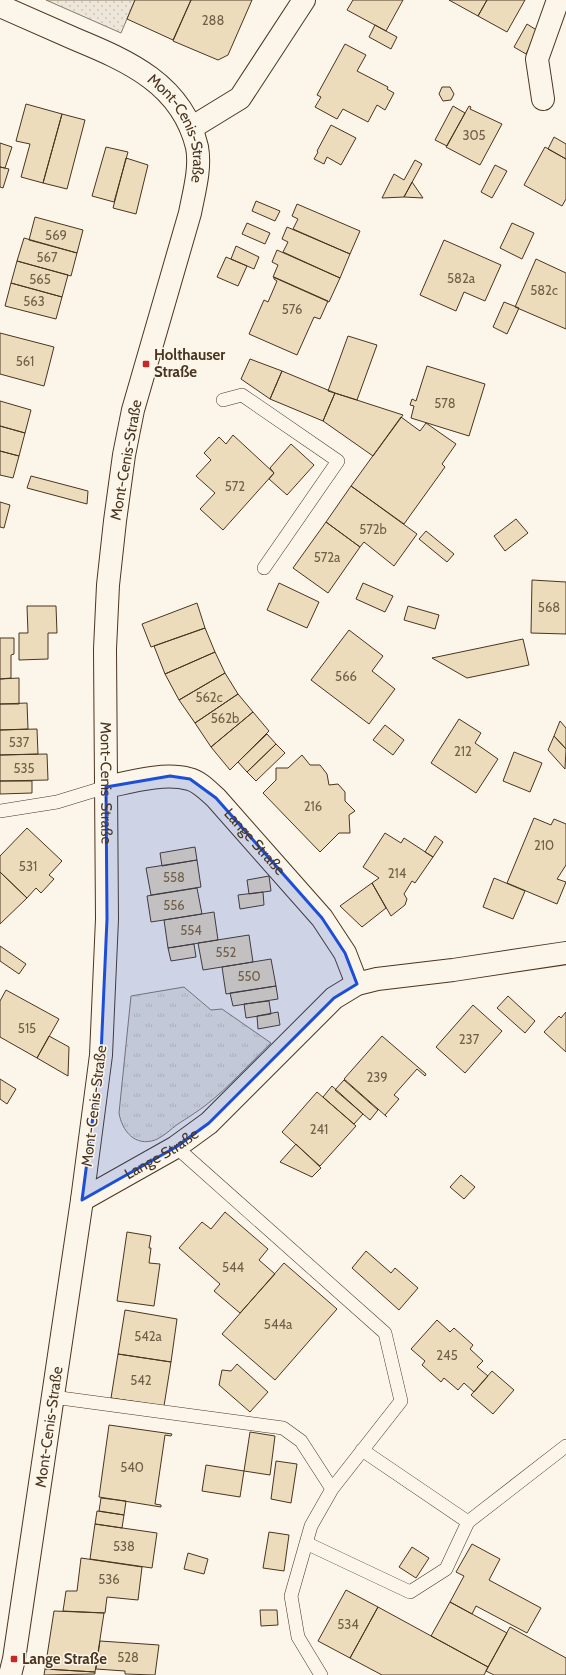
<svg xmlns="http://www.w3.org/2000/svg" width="566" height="1675" viewBox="0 0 566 1675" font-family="Cabin,sans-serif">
<defs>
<pattern id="grass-dots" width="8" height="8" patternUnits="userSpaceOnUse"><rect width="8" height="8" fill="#ede6d9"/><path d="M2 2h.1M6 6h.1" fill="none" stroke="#cdc6ba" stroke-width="1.8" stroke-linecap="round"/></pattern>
<pattern id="park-tufts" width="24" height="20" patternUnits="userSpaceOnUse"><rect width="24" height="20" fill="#ede6d9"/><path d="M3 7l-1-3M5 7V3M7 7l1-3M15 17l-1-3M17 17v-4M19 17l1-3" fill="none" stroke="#cdc6ba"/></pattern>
</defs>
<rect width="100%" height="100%" fill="#fbf6e9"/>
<!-- grass -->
<path fill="url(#grass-dots)" stroke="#887966" d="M46,0H135L121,33Z"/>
<!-- park -->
<path fill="url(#park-tufts)" stroke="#887966" d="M184,987L211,1010L222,1009L271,1043C249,1064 229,1087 206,1105C197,1112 187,1118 178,1124C171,1129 163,1137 155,1140C135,1147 122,1131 119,1113L131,996Z"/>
<!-- building -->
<path fill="#ecdcbc" stroke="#4a3520" d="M135,0H191L173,40L127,19Z
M191,0H252L228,55L218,60L173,41Z
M353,0H403L386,31L347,10Z
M449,0H487L478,16Z
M487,0H525L507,32L478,16Z
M527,24L538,31L526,54L514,47Z
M375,25L397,37L391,49L369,37Z
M345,44L366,55L357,71L388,87L387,89L394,93L385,110L377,105L368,122L343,109L337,119L315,107L321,97L317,95Z
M442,87H450L454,94L451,100L443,101L439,94Z
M26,104L62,114L43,183L21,177L30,144L16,141Z
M453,106L465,113L447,146L435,140Z
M469,106L471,107L470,109L502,124L480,165L446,147Z
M62,114L85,120L67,189L43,183Z
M331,125L356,138L341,165L327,157L324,164L314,159L318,152L317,151Z
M554,137L566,144V159L548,149Z
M0,143L12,147L5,168L0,167Z
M106,147L128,152L114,202L92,196Z
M545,147L566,159V199L562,206L524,185Z
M126,158L148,165L136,214L113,208Z
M415,160L422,164L404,197L382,198L394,174L404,180Z
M495,165L507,171L492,198L481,192Z
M0,167L9,169L3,188L0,187Z
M412,182L423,198L404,197Z
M256,201L280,211L275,221L252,211Z
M297,204L360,231L350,254L293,229L298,219L292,216Z
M35,217L83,230L77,253L29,240Z
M247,223L270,233L265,244L242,234Z
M512,223L534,233L522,259L500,248Z
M287,227L350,254L340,278L283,252L288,242L282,239Z
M24,238L77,253L71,276L17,261Z
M444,240L501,265L485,301L464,292L456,311L420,295Z
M236,246L259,257L254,269L231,259Z
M277,250L340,278L329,302L273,277L278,265L272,262Z
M226,257L247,266L238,286L217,277Z
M536,259L566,273V329L515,307Z
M17,261L68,275L62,297L11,283Z
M274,277L328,301L320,319L314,317L297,355L249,334L264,300L268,302L277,281L274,279Z
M11,283L62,297L56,319L5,306Z
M504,302L519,308L507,334L493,327Z
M0,333L54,347L44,386L0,374Z
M348,336L377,345L357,400L328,391Z
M250,359L282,371L270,399L241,379Z
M427,366L485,384L469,436L411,418L414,406L410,405L412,399L416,401Z
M282,371L335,393L323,421L270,399Z
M335,393L403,415L373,456L323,421Z
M0,401L31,410L25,433L0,426Z
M401,417L420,431L426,423L456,444L442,464L445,467L404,524L351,486Z
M0,426L25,433L19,456L0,451Z
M233,435L274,473L223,530L200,509L215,493L196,476L211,460L204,453L219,437L226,444Z
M291,444L314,465L287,495L269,479L274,473L270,468Z
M0,451L19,456L13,478L0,475Z
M31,476L88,491L87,504L27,488Z
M351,486L417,534L394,566L364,542L360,547L326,522Z
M0,502L10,505L4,528L0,527Z
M516,519L528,533L505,551L494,536Z
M326,522L360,547L328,593L293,568Z
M426,531L454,554L447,562L419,539Z
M532,580L566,582V634L531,633Z
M279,583L319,602L307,628L267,610Z
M363,583L393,596L385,612L356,599Z
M197,603L205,628L151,647L142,624Z
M27,606H56L57,633H48V659L19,660V633H28Z
M408,606L439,615L435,629L404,620Z
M205,628L215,652L165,674L154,646Z
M349,630L383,656L372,671L395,689L369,724L311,680Z
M0,638H14V654L11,655V678L0,679Z
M523,639L529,665L467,678L432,658Z
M215,652L225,673L179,700L165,674Z
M225,673L238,694L195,723L179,700Z
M19,678V704H0V679Z
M238,694L253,712L211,747L195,723Z
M27,703L28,729L0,730V704Z
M253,712L269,731L230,770L211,747Z
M459,719L481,733L475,743L498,759L476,793L431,763Z
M560,721L566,728V749L554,736Z
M385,725L404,740L393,755L373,740Z
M37,729L38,754L0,755V730Z
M267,734L276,744L247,772L238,762Z
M554,736L566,749L565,769L548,750Z
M276,744L285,753L256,781L247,772Z
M514,752L542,763L530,792L503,781Z
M47,754L48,780L0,781V755Z
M302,755L310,765H320L327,774L329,785L338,784L345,792V801L355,811L349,815L350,833H339L320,852L263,793L276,780V768H288Z
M0,781H32V793L0,794Z
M534,818L551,825L554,819L566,824V865L557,879L566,882L557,904L507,883Z
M27,828L62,861L49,875L54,879L41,893L36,888L27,898L0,872V856Z
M385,833L401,843L404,838L433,857L415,883L412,881L404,894L407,899L405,905L391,916L372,883L379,878L363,867Z
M435,836L443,842L433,857L425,852Z
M195,847L197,860L162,866L160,853Z
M197,860L201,887L151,895L146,868Z
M0,872L27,898L0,924Z
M269,876L271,891L249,894L247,880Z
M494,878L525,891L513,919L483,907Z
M372,883L386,908L362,927L340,906Z
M197,888L202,914L151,922L147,896Z
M263,892L264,905L240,909L238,895Z
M214,912L218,940L168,948L164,920Z
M249,935L253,962L203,970L198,943Z
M194,944L196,957L171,961L168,948Z
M0,946L26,964L19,974L0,961Z
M271,959L276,986L226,994L222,967Z
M276,986L278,999L233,1006L230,993Z
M6,990L59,1019L37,1058L0,1037V1001Z
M508,996L535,1021L525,1033L497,1008Z
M269,1001L271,1014L246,1018L244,1004Z
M473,1005L502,1031L465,1073L436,1047Z
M278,1012L280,1025L258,1029L257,1016Z
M566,1012V1052L544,1032L559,1016L561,1018Z
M49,1036L69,1047L68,1076L37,1058Z
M382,1036L426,1074L425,1076L417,1069L394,1095L399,1099L385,1115L387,1117L344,1079Z
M0,1079L16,1089L7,1104L0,1099Z
M344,1080L378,1110L370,1120L335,1090Z
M332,1086L363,1114L354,1124L323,1097Z
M317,1092L356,1126L320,1166L282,1132Z
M296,1144L321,1168L312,1177L280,1162Z
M461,1175L475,1187L464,1199L450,1187Z
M225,1212L268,1249L259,1260L275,1274L240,1313L214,1291L220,1284L179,1248L202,1222L211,1229Z
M127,1232L151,1236L149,1248H151L149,1263L160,1264L154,1306L117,1301Z
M366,1251L391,1273L395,1268L418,1288L399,1310L352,1268Z
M284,1263L337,1309L275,1380L222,1334Z
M125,1310L177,1319L171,1362L118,1354Z
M437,1320L450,1332L454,1328L473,1345L470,1349L483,1361L477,1367L488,1376L474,1392L464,1383L458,1390L444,1378L441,1382L422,1365L425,1361L411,1349Z
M118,1354L171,1362L164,1406L111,1398Z
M237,1364L268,1392L250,1412L219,1385L222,1370L231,1371Z
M492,1371L514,1390L493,1414L471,1395Z
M109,1425L172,1434L171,1436L165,1435L155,1504L161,1505V1507L99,1497Z
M250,1432L275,1436L270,1475L244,1471Z
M276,1461L297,1464L291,1503L271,1499Z
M206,1465L244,1471L240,1497L202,1491Z
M101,1498L126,1501L124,1515L99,1511Z
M97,1511L124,1515L122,1528L95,1524Z
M95,1524L157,1533L152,1568L90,1559Z
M269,1532L289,1535L284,1571L263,1568Z
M472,1544L500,1559L489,1580L541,1608L527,1633L476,1606L472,1614L450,1602L464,1576L456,1572Z
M412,1547L429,1558L416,1578L399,1567Z
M188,1553L208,1559L204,1574L184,1569Z
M81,1558L142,1567L138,1600L107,1597L105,1613L63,1611L66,1591H77Z
M346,1590L378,1607L350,1658L318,1641Z
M450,1602L507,1633L488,1667L431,1636Z
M378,1607L488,1667L484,1675H382L350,1658Z
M260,1610H277L278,1625L261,1626Z
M54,1611L104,1613L95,1672L45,1669Z
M510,1627L566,1658V1675H494L486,1671Z
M100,1641L159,1645L155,1675L125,1674V1671L96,1669Z
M45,1669L95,1672V1674L44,1675Z"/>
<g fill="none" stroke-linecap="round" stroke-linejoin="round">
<defs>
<path id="service" d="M223,400L242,395L338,461L264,568
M0,811L57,802L106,787
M53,1397L283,1428L301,1441L332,1489L401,1401L385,1333L176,1147
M362,1450L468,1522
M306,1543L410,1592L446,1569L468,1522L566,1446
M321,1675L298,1637L291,1596L311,1526L332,1489"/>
<g id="minor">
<path d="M543,99L537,59L558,0"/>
<path d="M191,128L240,98L304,0"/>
<path id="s1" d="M106,787C130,782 164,772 189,779C199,781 208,791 216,798L322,918L345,953L357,984"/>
<path id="s2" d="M82,1200L176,1147L209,1123L334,998L357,984L377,979L453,970L566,953"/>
</g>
<g id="secondary">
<path id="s3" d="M0,6C25,17 50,28 75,39C128,61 182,84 197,147C201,168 194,192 190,213L133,410L124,455L115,521L108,585L105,649L107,919L101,1055L82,1200L14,1659L10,1675"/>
</g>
</defs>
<!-- service casing -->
<use href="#service" stroke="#4a3520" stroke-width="14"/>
<!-- minor casing -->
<use href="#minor" stroke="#4a3520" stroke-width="24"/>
<!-- secondary casing -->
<use href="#secondary" stroke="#4a3520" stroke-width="24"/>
<!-- service -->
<use href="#service" stroke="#fbf6e9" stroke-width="13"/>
<!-- minor -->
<use href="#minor" stroke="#fbf6e9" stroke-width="22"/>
<!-- secondary -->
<use href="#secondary" stroke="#fbf6e9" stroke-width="22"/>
</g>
<!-- marked area -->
<path fill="#1d4ed8" fill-opacity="0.2" stroke="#1d4ed8" stroke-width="3" stroke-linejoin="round" d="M170,776L190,779L216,798L322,918L345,953L357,984L334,998L209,1123L176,1147L82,1200L101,1055L107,919L106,787Z"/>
<!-- markers -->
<g fill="#c62828" stroke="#fbf6e9" stroke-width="1.5">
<rect x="142" y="360" width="8" height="8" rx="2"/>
<rect x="10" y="1655" width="8" height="8" rx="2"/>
</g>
<g text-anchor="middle" stroke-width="3" stroke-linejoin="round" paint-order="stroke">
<!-- number labels -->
<g font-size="13" fill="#725f47">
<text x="213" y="25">288</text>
<text x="474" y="140">305</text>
<text x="56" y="240">569</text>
<text x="47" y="262">567</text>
<text x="461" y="283">582a</text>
<text x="40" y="284">565</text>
<text x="544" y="295">582c</text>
<text x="34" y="306">563</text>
<text x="292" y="314">576</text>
<text x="25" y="366">561</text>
<text x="445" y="408">578</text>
<text x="235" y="491">572</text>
<text x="373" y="534">572b</text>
<text x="327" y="562">572a</text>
<text x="549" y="612">568</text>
<text x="346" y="681">566</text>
<text x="209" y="702">562c</text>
<text x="225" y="723">562b</text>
<text x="19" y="747">537</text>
<text x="463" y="756">212</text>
<text x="24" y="773">535</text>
<text x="313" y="811">216</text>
<text x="544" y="850">210</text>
<text x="28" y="871">531</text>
<text x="397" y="878">214</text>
<text x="174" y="882">558</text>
<text x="174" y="910">556</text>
<text x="191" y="935">554</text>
<text x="226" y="957">552</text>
<text x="249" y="981">550</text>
<text x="27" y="1033">515</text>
<text x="469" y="1044">237</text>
<text x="377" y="1082">239</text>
<text x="319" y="1134">241</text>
<text x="233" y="1272">544</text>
<text x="278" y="1329">544a</text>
<text x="148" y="1341">542a</text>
<text x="447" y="1360">245</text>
<text x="141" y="1385">542</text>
<text x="132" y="1472">540</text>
<text x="124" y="1551">538</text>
<text x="109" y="1584">536</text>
<text x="348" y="1629">534</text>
<text x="128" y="1662">528</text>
</g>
<!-- street labels -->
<g font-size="15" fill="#4a3520" stroke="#fbf6e9">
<text dy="5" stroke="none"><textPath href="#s3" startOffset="227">Mont-Cenis-Straße</textPath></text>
<text transform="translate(126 460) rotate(-80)" y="5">Mont-Cenis-Straße</text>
<text dy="5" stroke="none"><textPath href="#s3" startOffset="899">Mont-Cenis-Straße</textPath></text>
<text dy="5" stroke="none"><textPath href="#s1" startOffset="176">Lange Straße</textPath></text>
<text transform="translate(94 1106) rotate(-83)" y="5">Mont-Cenis-Straße</text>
<text dy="5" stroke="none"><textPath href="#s2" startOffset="92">Lange Straße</textPath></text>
<text transform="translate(49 1427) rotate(-82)" y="5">Mont-Cenis-Straße</text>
</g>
<!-- poi labels -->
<g font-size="15" font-weight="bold" fill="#4a3520" stroke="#fbf6e9" text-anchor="start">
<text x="154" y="360">Holthauser<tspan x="154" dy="17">Straße</tspan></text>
<text x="22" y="1664">Lange Straße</text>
</g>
</g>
</svg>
